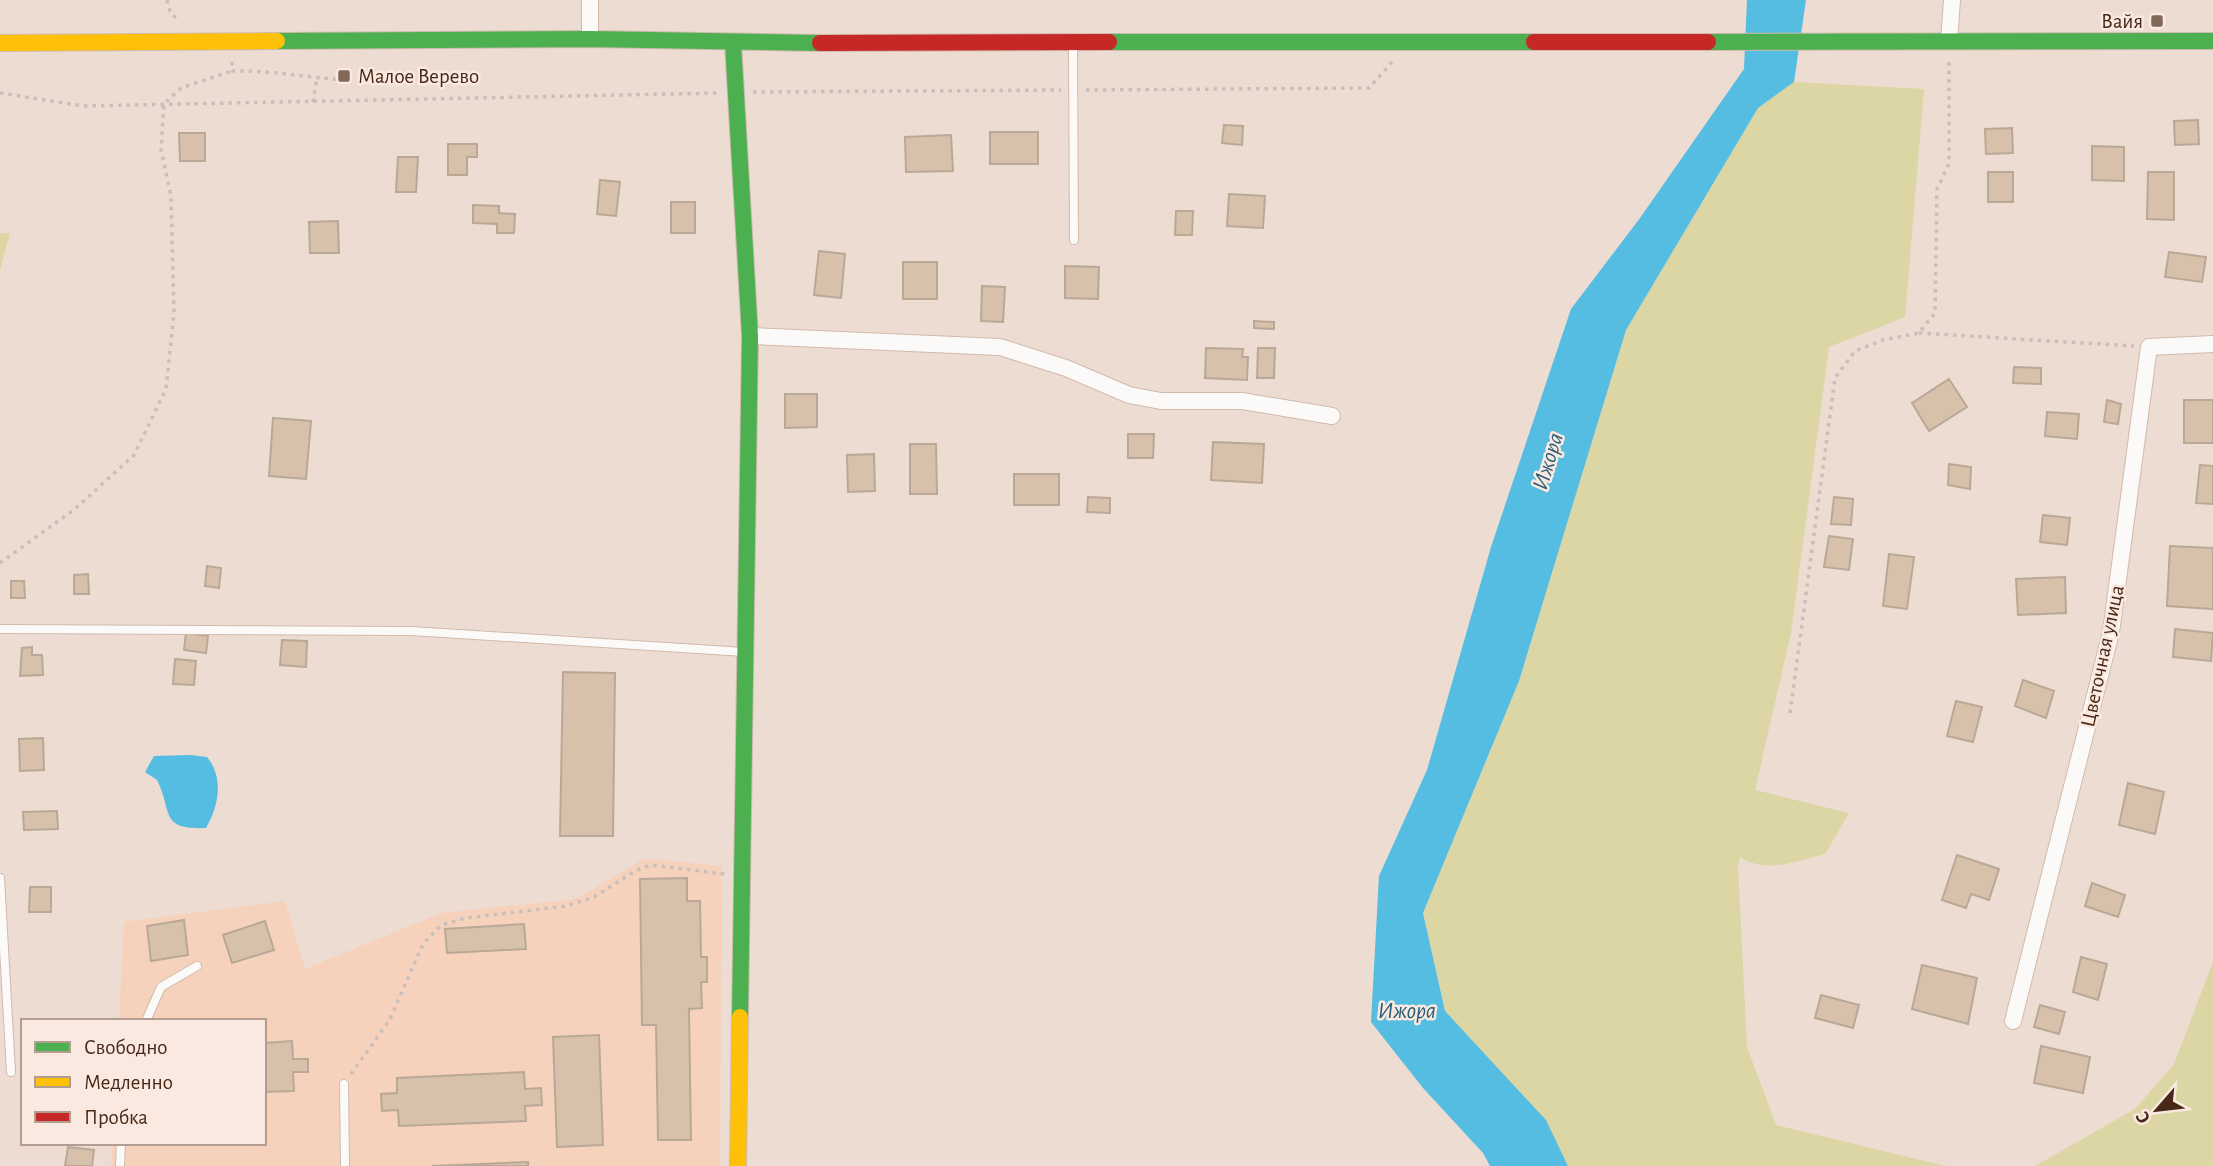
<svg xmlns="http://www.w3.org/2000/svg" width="2213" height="1166" viewBox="0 0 2213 1166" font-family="'Alegreya Sans',sans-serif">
<rect width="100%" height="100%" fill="#eddcd2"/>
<!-- built -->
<path fill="#f6d2bd" d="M645,858L722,866L720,1166H111L113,1143H264V1021H119L124,922L285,901L305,969L441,913L576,899Z"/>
<!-- green -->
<path fill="#dbd6a4" d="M1794,82L1924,89L1905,317L1829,347L1791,633L1755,790L1849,813L1825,854C1797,861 1766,874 1740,857L1738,867L1747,1047L1776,1125L1945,1166H1568L1546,1120L1445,1011L1423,913L1519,681L1626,330L1758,108Z
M0,233H10L0,270Z
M2213,962V1166H2035L2135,1109L2174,1064Z"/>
<!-- water -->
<path fill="#54bde1" d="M1747,0H1806L1794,82L1758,108L1626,330L1519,681L1423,913L1445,1011L1546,1120L1568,1166H1490L1483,1153L1423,1088L1371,1022L1379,876L1427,770L1491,547L1571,309L1640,218L1744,69Z
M190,755L207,757C224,778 219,805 206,828C159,830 173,812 157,780L145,772L154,756Z"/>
<!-- building -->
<path fill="#d7c1aa" stroke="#baa896" stroke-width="2" d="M2198,120L2199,144L2175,145L2174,121Z
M1224,125L1243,126L1242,145L1222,143Z
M2012,128L2013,153L1986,154L1985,129Z
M990,132H1038V164H990Z
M179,133H205V161H180Z
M951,135L953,171L906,172L905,137Z
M448,144H477V157H467V175H448Z
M2092,146L2124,147V181L2092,180Z
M398,157H418L416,192H396Z
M1988,172H2013V202H1988Z
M2148,172H2174V220L2147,219Z
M600,180L620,182L616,216L597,214Z
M1229,194L1265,196L1263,228L1227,226Z
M671,202H695V233H671Z
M473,205L499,206V213L515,214L514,233H497V224L473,223Z
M1176,211H1193L1192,235H1175Z
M338,221L339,253H310L309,222Z
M819,251L845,254L841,298L814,295Z
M2169,252L2206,257L2202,282L2165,277Z
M903,262H937V299H903Z
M1065,266L1099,267L1098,299L1065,298Z
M982,286L1005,287L1003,322L981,321Z
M1254,321L1274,322V329L1254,328Z
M1206,348L1243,349L1242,357H1248L1247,380L1205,378Z
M1258,348H1275L1274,378H1257Z
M2014,367L2041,368V384L2013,383Z
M1949,379L1967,407L1929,431L1912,403Z
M785,394H817V427L785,428Z
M2107,400L2121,404L2118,424L2104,422Z
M2184,400H2213V443H2184Z
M2047,412L2079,414L2077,439L2045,436Z
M273,418L311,421L306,479L269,476Z
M1128,434H1154L1153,458H1128Z
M1213,442L1264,444L1262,483L1211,480Z
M910,444H936L937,494H910Z
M874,454L875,491L848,492L847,455Z
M1949,464L1971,467L1970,489L1948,485Z
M2200,465L2213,466V504L2196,503Z
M1014,474H1059V505H1014Z
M1088,497L1110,498V513L1087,512Z
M1834,497L1853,499L1851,525L1831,524Z
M2043,515L2070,518L2067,545L2040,542Z
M1829,536L1853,539L1849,570L1824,567Z
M2170,546L2213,548V609L2167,606Z
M1889,554L1914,557L1907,609L1883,606Z
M207,566L221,568L219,588L205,586Z
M88,574L89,594H74V575Z
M2065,577L2066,613L2018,615L2016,579Z
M11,581H24L25,598H11Z
M2175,629L2213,633L2211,661L2173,657Z
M186,633L208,636L206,653L184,650Z
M282,640L307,641L306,667L280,665Z
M32,647V655H42L43,675L20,676L22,648Z
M175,659L196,661L194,685L173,684Z
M563,672L615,673L613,836H560Z
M2023,680L2054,691L2046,718L2015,706Z
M1956,701L1982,707L1973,742L1947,736Z
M43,738L44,770L20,771L19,739Z
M2128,783L2164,792L2155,834L2119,825Z
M57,811L58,829L24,830L23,812Z
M1957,855L1999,869L1989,900L1971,894L1966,908L1942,900Z
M687,878V901H700L701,957H707V982H701L702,1008L689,1009L691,1140H658L656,1025H642L640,879Z
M2092,883L2125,895L2118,917L2085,906Z
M30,887H51V912H29Z
M184,920L188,955L151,961L147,926Z
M265,921L274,950L232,963L223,935Z
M524,924L526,949L447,953L445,929Z
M2081,957L2107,964L2098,1000L2073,992Z
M1922,965L1977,978L1968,1024L1912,1009Z
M1821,995L1859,1005L1853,1028L1815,1018Z
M2040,1005L2065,1012L2059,1034L2034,1027Z
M599,1035L603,1145L557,1147L553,1037Z
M292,1041L293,1059H308V1072H293L294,1091L264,1092V1043Z
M2041,1046L2090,1057L2083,1093L2034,1083Z
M524,1072L525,1089L541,1088L542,1105L525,1106L526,1121L399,1126L398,1110L382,1111L381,1094L397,1093V1078Z
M68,1147L94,1150L92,1166H65Z
M528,1162V1166H432Z"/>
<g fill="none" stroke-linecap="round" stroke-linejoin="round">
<defs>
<path id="lane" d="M1073,47L1074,240
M0,629L411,631L745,652
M0,878L11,1072
M146,1021L161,987L197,966
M344,1084L345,1166
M120,1166L121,1143"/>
<path id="street" d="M590,0V39
M1949,41L1952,0
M750,336L1000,347L1066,368L1129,395L1161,401H1242L1332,416
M2013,1021L2111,632L2149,347L2213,344"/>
<path id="fast" d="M277,41L590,39L820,43
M1109,42H1534
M1708,42L2213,41
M733,43L750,336L740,1017"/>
<path id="slow" d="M0,43L277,41
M738,1166L740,1017"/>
<path id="jam" d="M1534,42H1708
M820,43L1109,42"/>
</defs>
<!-- lane casing -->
<use href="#lane" stroke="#d0baac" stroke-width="10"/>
<!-- street casing -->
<use href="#street" stroke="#d0baac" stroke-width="18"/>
<!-- fast casing -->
<use href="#fast" stroke="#d0baac" stroke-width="18"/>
<!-- slow casing -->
<use href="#slow" stroke="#d0baac" stroke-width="18"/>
<!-- jam casing -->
<use href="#jam" stroke="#d0baac" stroke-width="18"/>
<!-- path -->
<path stroke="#c9bfba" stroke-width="3.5" stroke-dasharray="3.5 5" stroke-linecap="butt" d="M167,0L170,12L177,19
M232,62V71C273,70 307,78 347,80
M1086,90L1369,88L1392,62
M753,92L1061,90
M0,93L84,106L718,93
M313,102L317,78
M1919,333L2134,346
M0,563L75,509L134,455L166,389L174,313L171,196L161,149L164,104L181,88L232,71
M1790,713L1835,378L1855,351L1883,340L1919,333L1935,313L1937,189L1949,164V61
M351,1074L389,1021L423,944L441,925L466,918L566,906L594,897L635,871L651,865L725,874"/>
<!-- lane -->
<use href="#lane" stroke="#fcfaf8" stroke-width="8"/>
<!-- street -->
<use href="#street" stroke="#fcfaf8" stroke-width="16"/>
<!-- fast -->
<use href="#fast" stroke="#4caf50" stroke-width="16"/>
<!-- slow -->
<use href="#slow" stroke="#ffc107" stroke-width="16"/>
<!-- jam -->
<use href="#jam" stroke="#c62828" stroke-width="16"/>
</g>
<!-- markers -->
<g fill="#826858" stroke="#fae9e0" stroke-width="2.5">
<rect x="2150" y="14" width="14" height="14" rx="3.5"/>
<rect x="337" y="69" width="14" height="14" rx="3.5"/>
</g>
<g text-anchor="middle" stroke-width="5" stroke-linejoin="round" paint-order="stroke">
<!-- poi labels -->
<g font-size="21" fill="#482917" stroke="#fae9e0" text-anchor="end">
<text x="2143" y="28">Вайя</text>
<text x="358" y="83" text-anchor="start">Малое Верево</text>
</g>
<!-- street labels -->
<g font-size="21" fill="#482917" stroke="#fae9e0">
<text transform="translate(2102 656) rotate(-78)" y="7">Цветочная улица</text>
</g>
<!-- water labels -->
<g font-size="23" font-style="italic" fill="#2a5e77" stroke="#fae9e0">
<text transform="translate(1547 461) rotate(-73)" y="8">Ижора</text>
<text x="1407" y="1018">Ижора</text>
</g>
</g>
<!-- legend -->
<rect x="21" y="1019" width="245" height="126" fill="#fae9e0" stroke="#b39c90" stroke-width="2"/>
<rect x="35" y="1042" width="35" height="10" fill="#4caf50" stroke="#b39c90" stroke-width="2"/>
<text x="84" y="1054" font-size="21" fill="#482917">Свободно</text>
<rect x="35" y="1077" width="35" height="10" fill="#ffc107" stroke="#b39c90" stroke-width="2"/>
<text x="84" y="1089" font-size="21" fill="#482917">Медленно</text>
<rect x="35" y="1112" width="35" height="10" fill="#c62828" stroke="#b39c90" stroke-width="2"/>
<text x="84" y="1124" font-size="21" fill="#482917">Пробка</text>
<!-- north arrow -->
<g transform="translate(2157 1110) rotate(242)" stroke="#fae9e0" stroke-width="5" paint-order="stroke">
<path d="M0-5L12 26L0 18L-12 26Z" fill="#482917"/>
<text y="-10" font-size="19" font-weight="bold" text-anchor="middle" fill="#482917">С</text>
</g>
</svg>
